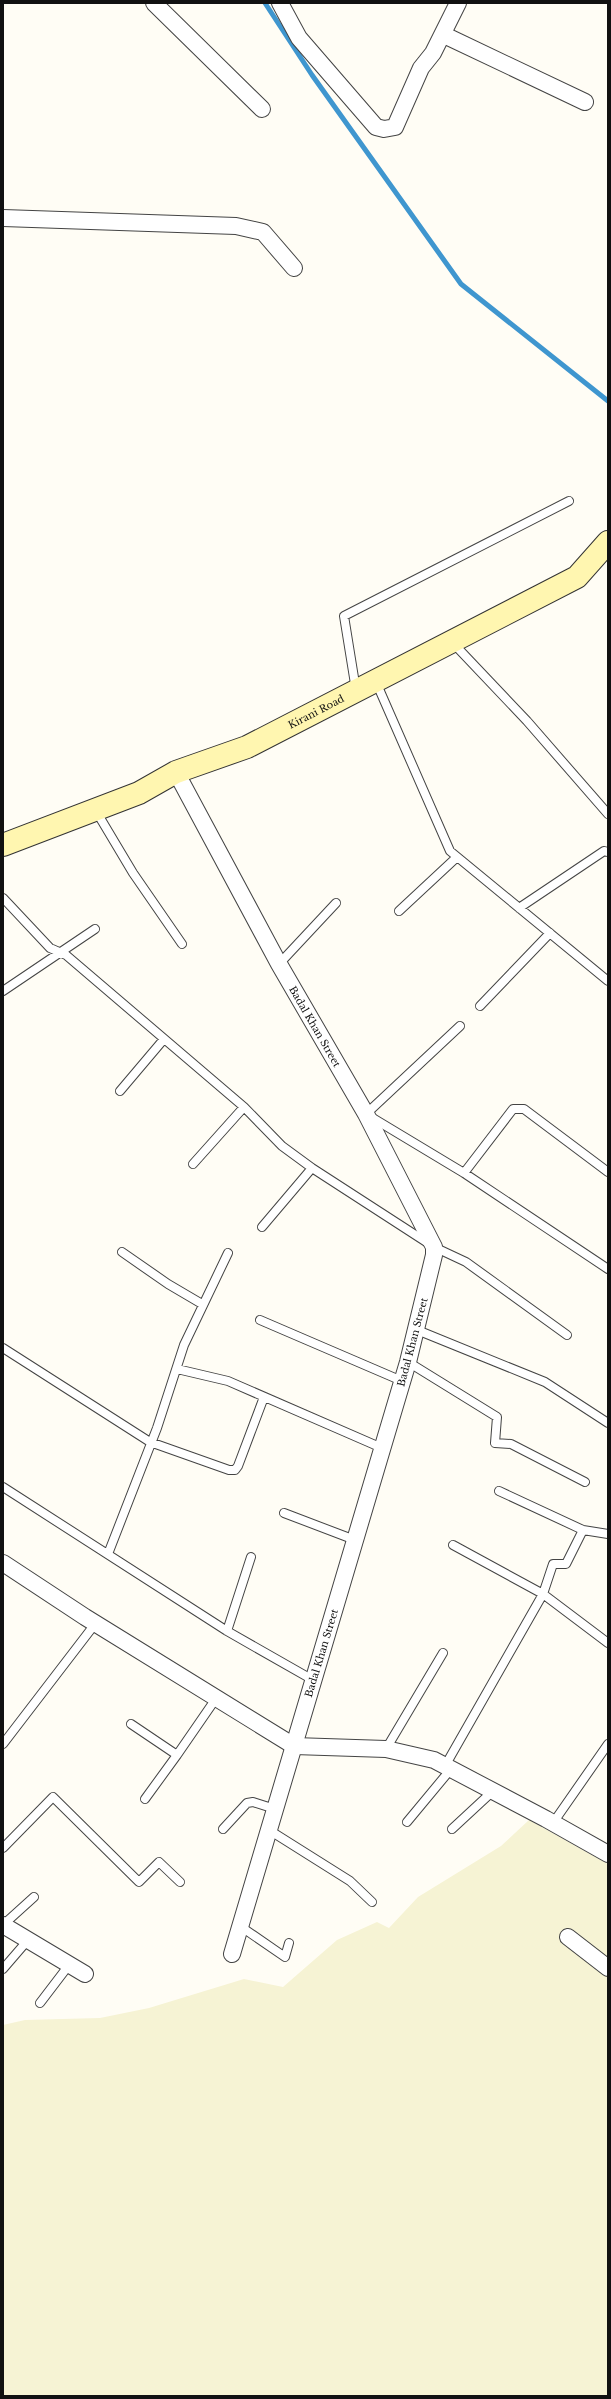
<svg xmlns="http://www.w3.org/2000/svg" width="611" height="2399" viewBox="0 0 611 2399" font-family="'Libre Baskerville',serif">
<rect width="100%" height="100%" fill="#fffdf5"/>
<!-- farmland -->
<path fill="#f6f3d4" d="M529,1820L608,1864V2396H3V2025L25,2020L100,2018L149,2008L244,1979L283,1987L337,1940L377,1922L389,1928L418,1897L501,1846Z"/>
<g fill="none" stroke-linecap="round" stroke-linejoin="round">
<!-- stream -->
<path stroke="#3f96cf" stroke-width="5" d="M265,3L312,75L461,284L608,401"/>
<defs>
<path id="lane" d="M453,643L527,721L608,814
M376,682L450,851L608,981
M356,690L344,616L569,501
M96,811L133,873L182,944
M3,898L50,948L66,955L244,1107L282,1146L312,1168L434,1247L466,1262L567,1335
M519,908L604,851L608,852
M399,911L457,857
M279,964L336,903
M3,991L95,929
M480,1006L550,933
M460,1026L366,1114L464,1173L608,1269
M120,1091L164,1039
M193,1164L244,1107
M464,1173L513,1109H524L608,1172
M262,1227L312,1168
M122,1252L168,1284L202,1304
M260,1320L402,1381
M417,1330L545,1382L608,1423
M3,1348L150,1442L229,1470H235L238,1466L264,1397
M408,1362L497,1417L495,1443L511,1444L585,1482
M177,1369L228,1381L382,1448
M3,1487L227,1631L313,1680
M499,1491L583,1530L608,1534
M284,1513L355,1540
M453,1545L543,1594L608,1643
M108,1554L157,1428L184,1345L228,1253
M227,1631L251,1557
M131,1724L177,1755L217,1697
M3,1744L95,1624
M386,1749L443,1653
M445,1766L543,1594L553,1564H566L583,1530
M145,1799L177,1755
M407,1822L451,1769
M553,1823L608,1744
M223,1829L247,1803L253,1802L275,1809
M452,1829L493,1791
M269,1830L350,1881L372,1902
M3,1848L53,1797L139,1882L159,1862L180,1882
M3,1925L34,1897
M240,1926L285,1957L289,1943
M3,1969L28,1940
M40,2003L69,1965"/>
<g id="street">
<path d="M154,3L262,109"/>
<path d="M280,3L299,38L376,127L384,129L395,127L421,68L433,53L458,3"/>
<path d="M444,35L585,102"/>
<path d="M3,218L236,226L263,232L294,268"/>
<path id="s1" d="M176,772L279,964L366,1114L434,1247V1255L408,1362L232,1954"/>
<path d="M3,1563L85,1617L294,1746L386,1749L434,1760L546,1819L608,1854"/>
<path d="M3,1925L85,1974"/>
<path d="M568,1937L608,1968"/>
</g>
<g id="secondary">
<path id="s2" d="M3,845L139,793L176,772L247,747L577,577L608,542"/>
</g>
</defs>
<!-- lane casing -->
<use href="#lane" stroke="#444" stroke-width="10"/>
<!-- street casing -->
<use href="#street" stroke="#444" stroke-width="18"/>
<!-- secondary casing -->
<use href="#secondary" stroke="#333" stroke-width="24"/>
<!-- lane -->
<use href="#lane" stroke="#fff" stroke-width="8"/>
<!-- street -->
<use href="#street" stroke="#fff" stroke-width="16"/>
<!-- secondary -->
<use href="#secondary" stroke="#fff6b0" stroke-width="22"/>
</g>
<g text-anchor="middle" stroke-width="4" stroke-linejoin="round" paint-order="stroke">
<!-- street labels -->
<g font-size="10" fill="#111" stroke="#fff">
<text dy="4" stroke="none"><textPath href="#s2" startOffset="341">Kirani Road</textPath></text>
<text dy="4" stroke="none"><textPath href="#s1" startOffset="290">Badal Khan Street</textPath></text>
<text transform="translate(412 1342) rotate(-75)" y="4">Badal Khan Street</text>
<text transform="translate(321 1653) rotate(-73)" y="4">Badal Khan Street</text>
</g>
</g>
<!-- border -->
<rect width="611" height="2399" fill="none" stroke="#111111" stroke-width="8"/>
</svg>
